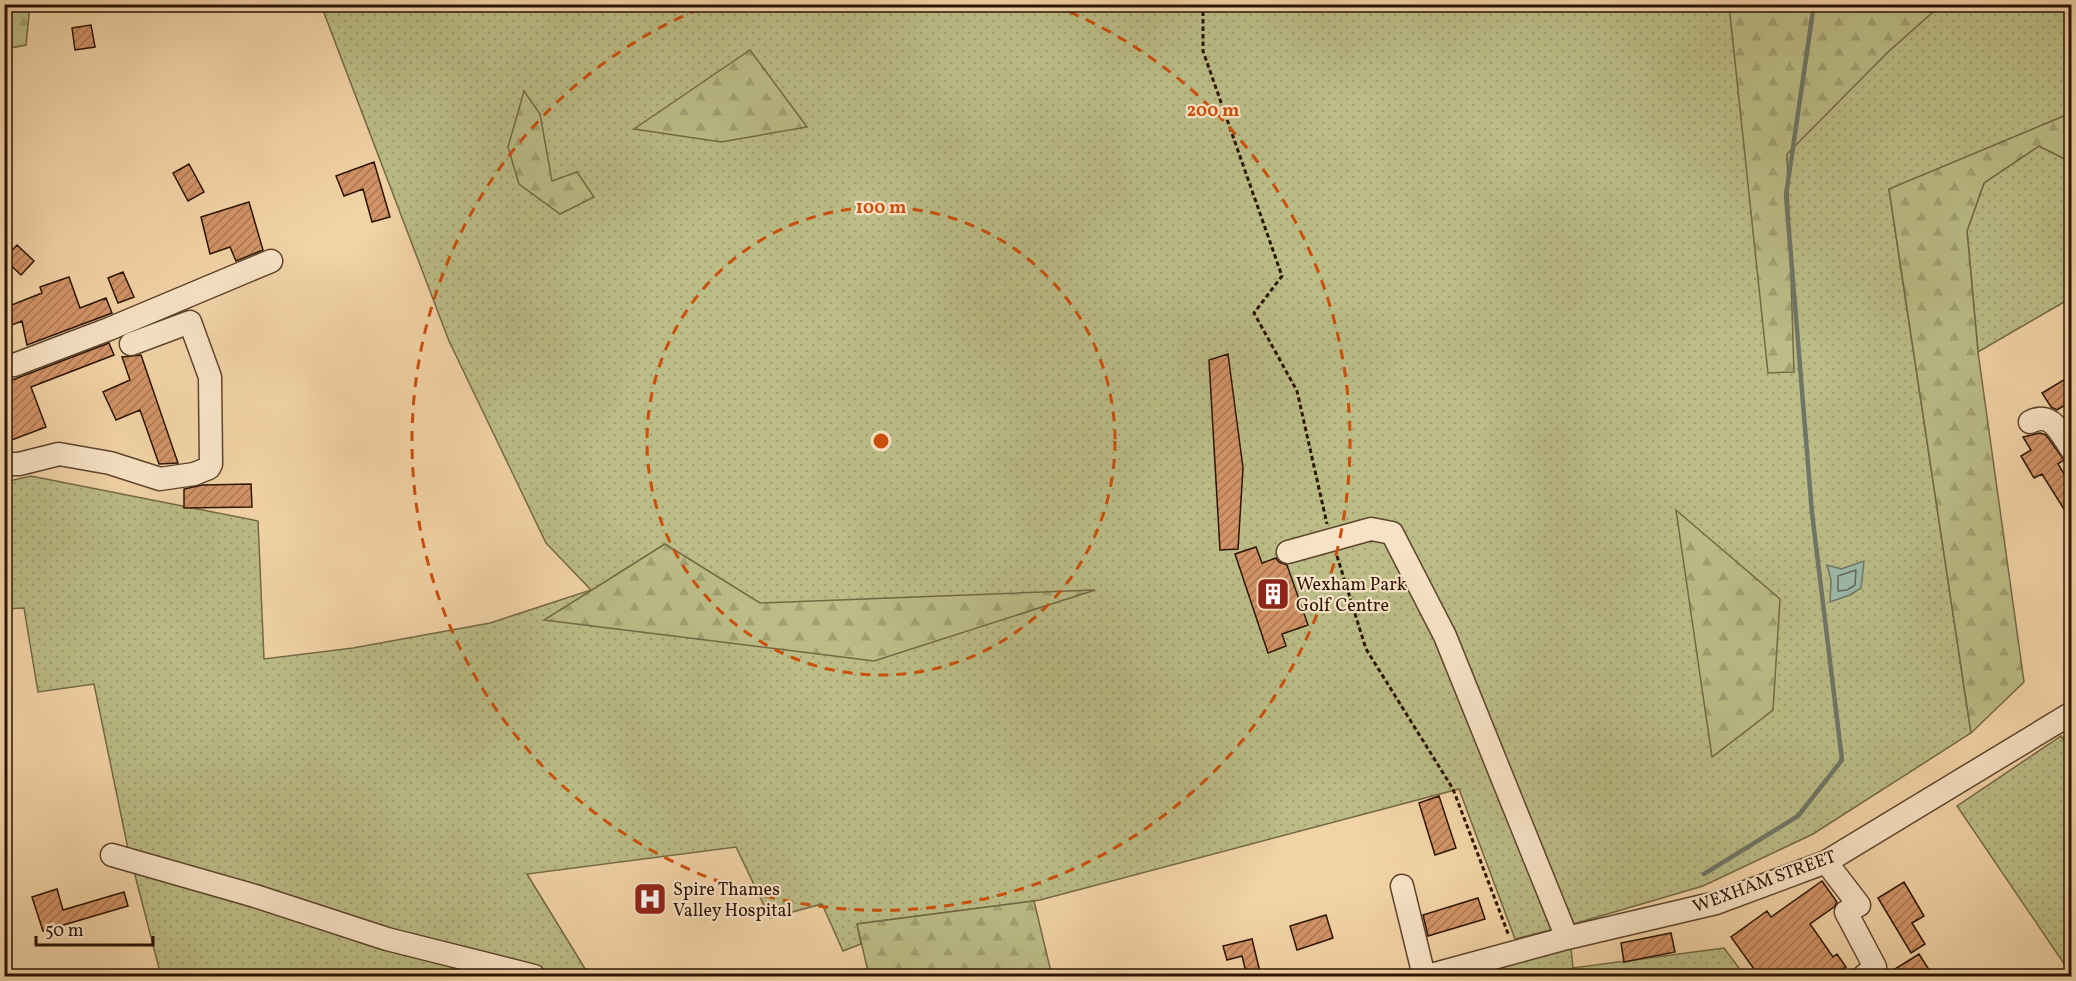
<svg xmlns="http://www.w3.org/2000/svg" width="2076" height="981" viewBox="0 0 2076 981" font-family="Vollkorn,serif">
<defs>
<pattern id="grass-dots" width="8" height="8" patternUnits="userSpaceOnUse" patternTransform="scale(1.5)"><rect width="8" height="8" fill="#bbbc86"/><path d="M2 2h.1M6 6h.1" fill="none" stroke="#a1a172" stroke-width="1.8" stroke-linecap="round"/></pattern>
<pattern id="forest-firs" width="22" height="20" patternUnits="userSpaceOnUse" patternTransform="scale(1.5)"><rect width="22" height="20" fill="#bbbc86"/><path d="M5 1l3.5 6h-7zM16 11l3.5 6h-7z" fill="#a1a172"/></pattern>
<pattern id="building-hatch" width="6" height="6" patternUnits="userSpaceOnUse" patternTransform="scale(1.5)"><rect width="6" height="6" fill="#d29467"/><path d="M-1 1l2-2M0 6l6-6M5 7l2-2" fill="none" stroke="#ab7853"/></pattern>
</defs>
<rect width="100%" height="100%" fill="#f2d3a6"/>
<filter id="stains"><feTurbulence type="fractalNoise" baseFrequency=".00333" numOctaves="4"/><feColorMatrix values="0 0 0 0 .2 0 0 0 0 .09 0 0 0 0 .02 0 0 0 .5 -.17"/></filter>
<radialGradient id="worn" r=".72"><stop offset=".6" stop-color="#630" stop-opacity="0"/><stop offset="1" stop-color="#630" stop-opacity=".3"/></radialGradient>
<!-- grass -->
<path fill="url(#grass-dots)" stroke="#746845" stroke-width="1.5" d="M321,5H2071V113L1889,190L1971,733L1813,834L1703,886L1570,925L1515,939L1459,789L1040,900L857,924L861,944L843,951L822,904L770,918L736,847L527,874L587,972L559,976H161L127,844L94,684L38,692L24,608L5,609L4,482L31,476L258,521L264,659L353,648L490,623L591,590L546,543L449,341Z
M2039,146L2071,162V298L1978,352L1967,231L1984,183Z
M2061,736L2072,751L2071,974L1957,806Z
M1571,948L1573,968L1724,948L1745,976H1471Z"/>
<!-- forest -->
<path fill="url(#forest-firs)" stroke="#746845" stroke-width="1.5" d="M4,5H30L26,45L5,49Z
M1729,5H1941L1888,52L1787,154L1794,372L1768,373Z
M750,50L807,127L721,142L634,129Z
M524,91L540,114L552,181L577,172L594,197L560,214L519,184L508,147Z
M2071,113V162L2039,146L1984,183L1967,231L1978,352L2024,682L1971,733L1889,189Z
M1676,510L1780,599L1773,710L1712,757Z
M665,544L760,603L1095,590L874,661L544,620Z
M1034,901L1052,976H869L857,924Z"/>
<!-- water -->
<path fill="#9bb8a7" stroke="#6f7666" stroke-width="1.5" d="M1864,561L1861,588L1850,595L1830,602L1831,580L1827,565L1841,569Z"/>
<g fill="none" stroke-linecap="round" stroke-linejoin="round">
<!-- shore -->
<path stroke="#646656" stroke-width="1.5" d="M1856,570L1855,585L1847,590L1838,591V576Z"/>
<!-- stream -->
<path stroke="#6f7666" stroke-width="4.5" d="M1704,874L1798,816L1842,760L1812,513L1786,195L1814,4"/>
</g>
<!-- building -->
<path fill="url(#building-hatch)" stroke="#2c1404" stroke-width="1.5" d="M91,25L95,47L75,50L72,28Z
M374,162L390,217L372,222L363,189L344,196L336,176Z
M189,164L204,192L188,201L173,173Z
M249,202L263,250L236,261L230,247L210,254L201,217Z
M17,245L34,261L21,275L4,259Z
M123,272L134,297L118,303L108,278Z
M69,277L80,308L106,298L112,313L27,345L22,321L4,328V308L42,293L40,287Z
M109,343L114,355L31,387L46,427L4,443V383Z
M1228,354L1243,468L1238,549L1220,550L1209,360Z
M141,355L178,463L159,464L140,410L116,420L103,392L130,380L122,357Z
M2072,375V401L2057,410L2051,407L2042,393Z
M2040,433L2046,435L2064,460L2058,464L2072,487V522L2042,474L2034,478L2021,456L2031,450L2023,437Z
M251,484L252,507L184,508V489L203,485Z
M1256,547L1262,563L1276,558L1279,562L1287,565L1308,625L1282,634L1286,646L1268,653L1235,554Z
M1439,796L1456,848L1435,855L1419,803Z
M1822,881L1837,902L1834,907L1810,924L1833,957L1837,954L1846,967L1832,976H1759L1731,937L1767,911L1771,917Z
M1904,882L1924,916L1912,923L1925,944L1911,953L1878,898Z
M57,889L63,910L124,892L128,906L43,931L32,897Z
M1478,898L1485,919L1428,936L1423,915Z
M1326,915L1333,938L1297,950L1290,926Z
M1671,933L1675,952L1624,962L1621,943Z
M1252,939L1261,976H1247L1242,956L1227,960L1223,946Z
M1919,954L1933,976H1884L1887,974Z"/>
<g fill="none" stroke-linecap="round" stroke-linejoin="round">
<defs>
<path id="minor" d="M4,365H14L109,329L271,261
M2030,422C2052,410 2061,434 2072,450
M4,462L8,464H19L59,454L110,463L160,479L194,474L209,468L211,464L210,377L190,322L131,344
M1288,552L1371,529L1392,533L1445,636L1567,938
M112,855L255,896L387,939L534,976
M1826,862L1859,905L1846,912L1875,967L1864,976
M1402,886L1424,976
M1427,976L1567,938L1716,903L1826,862L2072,713"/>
</defs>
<!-- minor casing -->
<use href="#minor" stroke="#5e442c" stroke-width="25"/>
<!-- path -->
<path stroke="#2c1404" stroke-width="3" stroke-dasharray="4.5 3" stroke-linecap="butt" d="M1203,4V51L1282,276L1254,313L1297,391L1327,524
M1337,556L1366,649L1453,789L1509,936"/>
<!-- minor -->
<use href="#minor" stroke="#f7e2c5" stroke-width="22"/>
</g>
<!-- distance rings -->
<g fill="none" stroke="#cc4f0b" stroke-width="3" stroke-dasharray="10 8">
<circle cx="881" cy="441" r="234"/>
<path d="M1053 5A469 469 0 1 1 709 5"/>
</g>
<!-- icons -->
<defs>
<symbol id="building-square" viewBox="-11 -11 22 22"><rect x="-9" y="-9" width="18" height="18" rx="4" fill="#8f2418" stroke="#f7e2c5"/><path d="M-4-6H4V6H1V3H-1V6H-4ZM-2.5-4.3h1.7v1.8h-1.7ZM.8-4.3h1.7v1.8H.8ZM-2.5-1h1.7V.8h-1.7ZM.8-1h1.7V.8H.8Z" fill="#fff"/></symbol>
<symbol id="hospital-square" viewBox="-11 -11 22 22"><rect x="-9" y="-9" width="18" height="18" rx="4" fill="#8f2418" stroke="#f7e2c5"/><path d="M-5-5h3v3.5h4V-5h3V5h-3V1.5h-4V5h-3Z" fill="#fff"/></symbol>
</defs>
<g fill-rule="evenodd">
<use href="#building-square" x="1254" y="575" width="38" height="38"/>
<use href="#hospital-square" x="631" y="880" width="38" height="38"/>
</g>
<g text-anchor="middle" stroke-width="4.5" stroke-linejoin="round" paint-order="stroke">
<!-- poi labels -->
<g font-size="18" fill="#2c1404" stroke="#f7e2c5" text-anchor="start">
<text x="1296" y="590">Wexham Park<tspan x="1296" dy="21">Golf Centre</tspan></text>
<text x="673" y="895">Spire Thames<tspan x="673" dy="21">Valley Hospital</tspan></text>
</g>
<!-- street labels -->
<g font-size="18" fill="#2c1404" stroke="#f7e2c5">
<text transform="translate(1764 881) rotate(-20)" y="6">WEXHAM STREET</text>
</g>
</g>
<circle cx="881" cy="441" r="9" fill="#cc4f0b" stroke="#f7e2c5" stroke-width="3"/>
<g font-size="18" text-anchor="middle" font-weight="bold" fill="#cc4f0b" stroke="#f7e2c5" stroke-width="4.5" stroke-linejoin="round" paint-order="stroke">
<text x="1213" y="116">200 m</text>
<text x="881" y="213">100 m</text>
</g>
<!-- margin -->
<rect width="2076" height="981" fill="none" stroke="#f2d3a6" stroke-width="24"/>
<rect x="6" y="6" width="2064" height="969" fill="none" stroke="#2c1404" stroke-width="3"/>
<rect x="12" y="12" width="2052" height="957" fill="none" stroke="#2c1404" stroke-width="1.5"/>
<!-- scale -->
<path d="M36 936v9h117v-9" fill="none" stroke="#2c1404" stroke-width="3"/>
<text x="45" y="936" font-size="18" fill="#2c1404" stroke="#f7e2c5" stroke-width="4.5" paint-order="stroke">50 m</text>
<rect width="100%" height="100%" filter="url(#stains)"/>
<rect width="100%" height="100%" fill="url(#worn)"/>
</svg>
